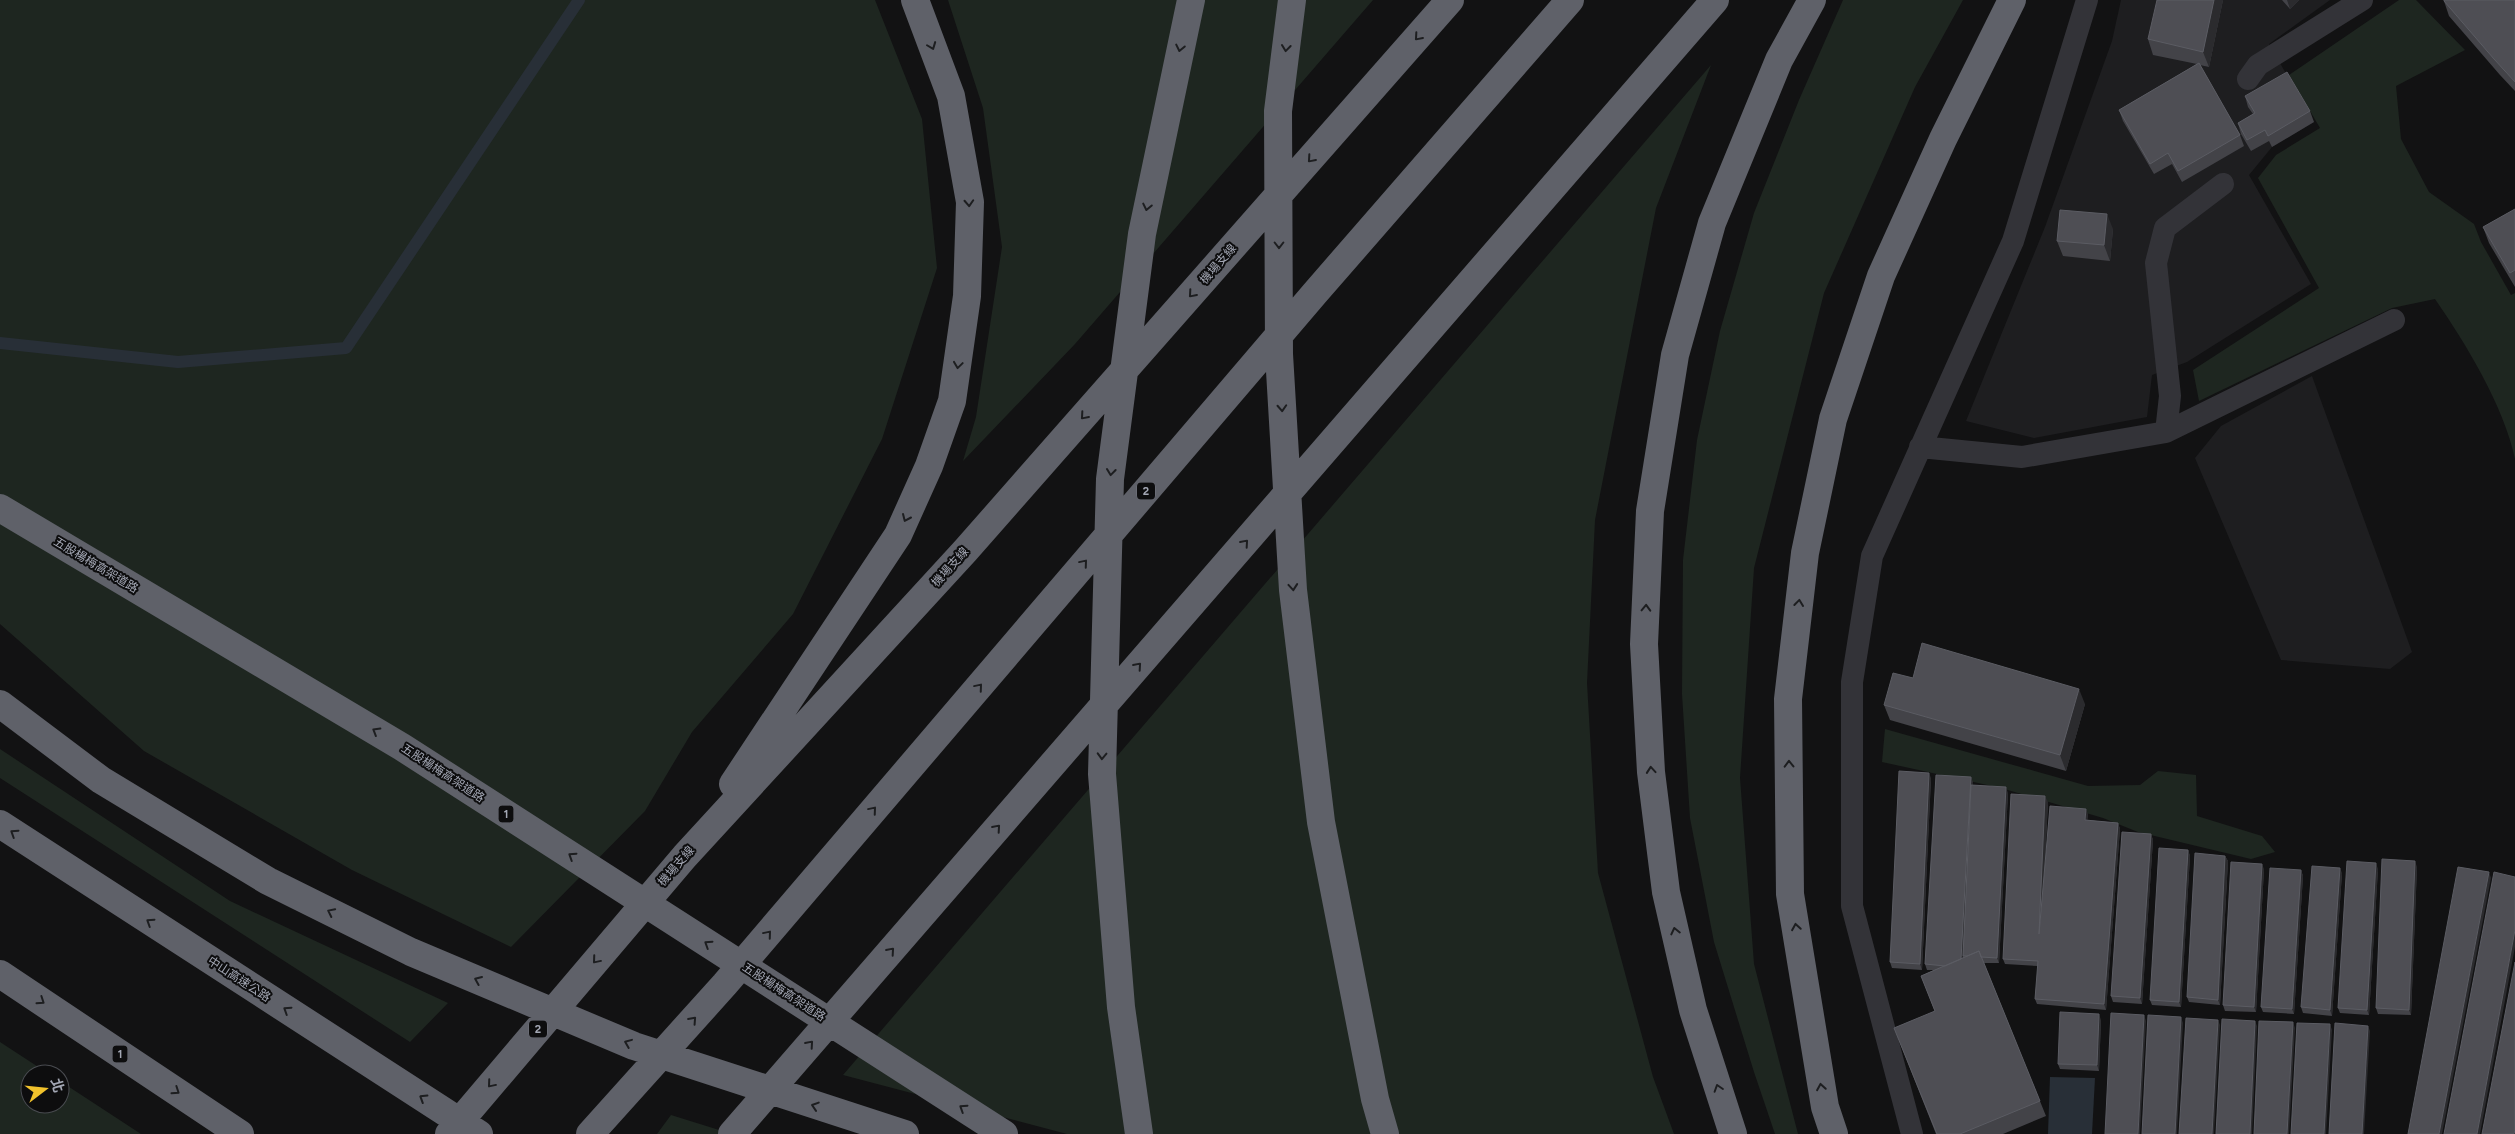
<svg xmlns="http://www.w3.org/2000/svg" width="2515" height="1134" viewBox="0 0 2515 1134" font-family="Figtree,'Noto Sans TC',sans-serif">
<rect width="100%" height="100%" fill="#121213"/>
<!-- built -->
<path fill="#1e1e20" d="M2121,0H2330L2269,44L2314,122L2272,147L2249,175L2311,284L2187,362L2152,375L2147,417L2034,438L1966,421L2045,227L2112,41Z
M2312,376L2412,652L2390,669L2281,660L2195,458L2221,426Z"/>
<!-- green -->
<path fill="#1e2620" d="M0,0H875L922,119L937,268L882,439L793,614L692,732L645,811L511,947L352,870L144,751L0,624Z
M948,0H1373L1075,344L963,461L976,417L1002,247L983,108Z
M1843,0H1963L1915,87L1824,293L1754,568L1740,778L1754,964L1798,1134H1775L1754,1072L1714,942L1690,818L1682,694L1683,560L1697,440L1720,331L1754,213L1799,100Z
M2399,0H2416L2465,50L2396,86L2401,139L2429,192L2474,224L2481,242L2511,295L2515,293V459C2504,406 2466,344 2435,299L2392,308L2199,401L2193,370L2319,288L2258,178L2276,155L2320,128L2289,75Z
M1711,65L1656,208L1595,520L1587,683L1598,873L1653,1077L1674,1134H1067L843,1075Z
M1885,729L2088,786L2140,785L2158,771L2196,775L2197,816L2262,836L2275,852L2251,859L2138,832L2103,818L2001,788L1882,762Z
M0,749L230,901L448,1003L410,1042L0,778Z
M0,1042L49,1074H30V1104H60V1081L141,1134H0Z
M671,1115L732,1134H657Z"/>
<!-- water -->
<path fill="#282f37" d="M2050,1077L2095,1078L2092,1134H2048Z"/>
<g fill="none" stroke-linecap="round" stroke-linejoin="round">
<!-- stream -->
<path stroke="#282f37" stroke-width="12" d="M0,343L178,362L346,348L579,0"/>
<!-- service -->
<path stroke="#333338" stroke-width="22" d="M2248,79L2258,65L2362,0
M2166,432L2170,396L2156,263L2165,228L2223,184
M1920,447L2022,457L2166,432L2394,320
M1912,1134L1852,906V682L1872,556L2013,241L2087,0"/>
<!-- motorway -->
<path stroke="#5f6169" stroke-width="28" d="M1292,0L1278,111L1279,354L1293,590L1321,822L1375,1099L1385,1134
M0,508L402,747L1004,1134
M0,704L101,780L268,881L411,952L634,1046L905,1134
M733,784L898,535L929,466L952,401L967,296L970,202L951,96L915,0
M0,824L479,1134
M0,974L240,1134
M449,1134L685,856L965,551L1450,0
M590,1134L725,984L1315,293L1570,0
M732,1134L1715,0
M1139,1134L1121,1007L1102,774L1110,479L1142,234L1191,0
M1733,1134L1693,1010L1666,892L1651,772L1644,644L1650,511L1675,355L1712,223L1779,60L1812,0
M1834,1134L1825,1107L1790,894L1788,699L1805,553L1833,419L1881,276L1943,139L2012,0"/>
</g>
<!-- wall -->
<path fill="#434348" d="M2223,0L2209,67L2200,65L2240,135L2244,146L2182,182L2172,164L2154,174L2123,121L2119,110L2197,64L2153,55L2148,39Z
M2282,0H2299L2290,9Z
M2515,0V91L2500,75L2449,16L2444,1Z
M2245,96L2310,111L2314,122L2272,147L2269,141L2251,151L2241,134L2238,123L2253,114L2248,107Z
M2515,209V287L2489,243L2483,227Z
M2113,229L2110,261L2063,256L2057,241Z
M2085,704L2066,771L1890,720L1884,705Z
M1971,777L1973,783L1972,785L2008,793L1999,963H1984L2046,1116L2003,1134H1936L1894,1028L1935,1012L1921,976L1934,970H1927L1925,964Z
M1931,778L1922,970L1892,968L1890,962Z
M2048,802L2044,878L2088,814L2087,820L2118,823L2120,829L2106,1010L2037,1004L2035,999L2038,966L2005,964L2003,959Z
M2151,834L2153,840L2142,1004L2113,1002L2111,996Z
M2188,850L2190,856L2181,1007L2152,1005L2150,1000Z
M2225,856L2228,861L2220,1005L2189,1002L2187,997Z
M2417,867L2411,1015L2378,1014L2376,1008Z
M2264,869L2256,1012L2225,1011L2223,1005Z
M2378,869L2369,1015L2340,1013L2338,1008Z
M2301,870L2303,876L2294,1014L2263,1012L2261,1007Z
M2342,873L2332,1016L2303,1013L2301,1007Z
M2101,1020L2099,1071L2060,1069L2058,1064Z"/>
<!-- shaded-wall -->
<path fill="#2b2b2e" d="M2214,0H2223L2209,67L2203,52Z
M2287,0H2299L2290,9Z
M2107,214L2113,229L2110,261L2104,245Z
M2079,689L2085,704L2066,771L2060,755Z
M1929,773L1931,778L1922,970L1920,964Z
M1971,777L1973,783L1962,972L1960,966Z
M2006,787L2008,793L1999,963L1997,958Z
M2045,796L2048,802L2041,939L2039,934Z
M2086,809L2088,814L2087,826L2085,820Z
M2118,823L2120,829L2106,1010L2104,1004Z
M2151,834L2153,840L2142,1004L2140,998Z
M2188,850L2190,856L2181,1007L2179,1002Z
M2225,856L2228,861L2220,1005L2218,1000Z
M2415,861L2417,867L2411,1015L2409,1010Z
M2376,863L2378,869L2369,1015L2367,1010Z
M2262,864L2264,869L2256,1012L2254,1007Z
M2340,868L2342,873L2332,1016L2330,1010Z
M2301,870L2303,876L2294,1014L2292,1009Z
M2489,872L2491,878L2442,1134H2439Z
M2515,930V947L2480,1134H2477Z
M2099,1014L2101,1020L2099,1071L2097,1065Z
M2144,1015L2146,1021L2140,1134H2138Z
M2181,1017L2183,1023L2177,1134H2175Z
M2218,1020L2220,1025L2214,1134H2212Z
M2255,1021L2257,1026L2252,1134H2250Z
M2293,1022L2295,1028L2289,1134H2287Z
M2330,1024L2332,1030L2326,1134H2324Z
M2368,1026L2370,1031L2364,1134H2362Z"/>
<!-- building -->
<path fill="#4e4e54" stroke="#5b5c63" d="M2157,0H2214L2203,52L2148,39Z
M2444,0H2515V82L2494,59L2444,1Z
M2199,63L2240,135L2178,171L2168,153L2150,164L2119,110Z
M2287,72L2310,111L2268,136L2265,130L2247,140L2238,123L2255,113L2245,96Z
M2515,209V270L2510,273L2483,227Z
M2060,210L2107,214L2104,245L2057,241Z
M1922,643L2079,689L2060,755L1884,705L1893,673L1913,678Z
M1899,771L1929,773L1920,964L1890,962Z
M1936,775L1971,777L1961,959L1945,966L1925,964Z
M1971,785L2006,787L1997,958L1981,957L1979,951L1967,956H1963Z
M2011,794L2045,796L2039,934L2050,806L2086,809L2085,820L2118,823L2104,1004L2035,999L2038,961L2003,959Z
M2122,832L2151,834L2140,998L2111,996Z
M2159,848L2188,850L2179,1002L2150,1000Z
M2195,853L2225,856L2218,1000L2187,997Z
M2382,859L2415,861L2409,1010L2376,1008Z
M2347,861L2376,863L2367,1010L2338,1008Z
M2231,862L2262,864L2254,1007L2223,1005Z
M2312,866L2340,868L2330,1010L2301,1007Z
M2458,867L2489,872L2439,1134H2408Z
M2270,868L2301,870L2292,1009L2261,1007Z
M2494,872L2515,877V930L2477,1134H2444Z
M1979,951L2040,1101L1960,1134H1937L1894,1028L1935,1011L1921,976Z
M2515,962V1130L2514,1134H2482Z
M2060,1012L2099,1014L2097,1065L2058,1064Z
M2111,1013L2144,1015L2138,1134H2105Z
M2148,1015L2181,1017L2175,1134H2142Z
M2186,1018L2218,1020L2212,1134H2179Z
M2222,1019L2255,1021L2250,1134H2216Z
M2259,1021L2293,1022L2287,1134H2254Z
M2297,1023L2330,1024L2324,1134H2291Z
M2335,1023L2368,1026L2362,1134H2329Z"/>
<!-- one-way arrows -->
<defs><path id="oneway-chevron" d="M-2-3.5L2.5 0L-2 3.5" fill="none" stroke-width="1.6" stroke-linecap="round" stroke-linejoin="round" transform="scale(1.25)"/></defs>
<g stroke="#1d1e20">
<use href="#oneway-chevron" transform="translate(1418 37) rotate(131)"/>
<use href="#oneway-chevron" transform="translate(932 46) rotate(69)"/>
<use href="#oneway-chevron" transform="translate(1180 48) rotate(102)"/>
<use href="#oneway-chevron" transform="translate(1286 48) rotate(97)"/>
<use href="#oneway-chevron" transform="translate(1311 159) rotate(131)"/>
<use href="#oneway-chevron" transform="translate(969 203) rotate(87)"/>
<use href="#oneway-chevron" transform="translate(1147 207) rotate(102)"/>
<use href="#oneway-chevron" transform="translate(1279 245) rotate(90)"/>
<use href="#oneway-chevron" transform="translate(1192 294) rotate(131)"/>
<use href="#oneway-chevron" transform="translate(958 365) rotate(98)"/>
<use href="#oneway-chevron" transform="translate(1282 408) rotate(87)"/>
<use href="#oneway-chevron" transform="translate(1084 416) rotate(131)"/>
<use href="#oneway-chevron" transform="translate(1111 472) rotate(97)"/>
<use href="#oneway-chevron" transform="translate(906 518) rotate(114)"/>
<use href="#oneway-chevron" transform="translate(1245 543) rotate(-49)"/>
<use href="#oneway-chevron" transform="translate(1084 563) rotate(-50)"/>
<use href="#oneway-chevron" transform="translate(1293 587) rotate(85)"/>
<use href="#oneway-chevron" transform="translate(1799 603) rotate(-83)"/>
<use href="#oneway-chevron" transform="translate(1646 608) rotate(-88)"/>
<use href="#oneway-chevron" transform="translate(1138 666) rotate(-49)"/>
<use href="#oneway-chevron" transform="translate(979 687) rotate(-50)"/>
<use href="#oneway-chevron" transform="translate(376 731) rotate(-149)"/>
<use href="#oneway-chevron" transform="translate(1102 756) rotate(92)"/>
<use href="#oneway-chevron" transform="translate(1789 764) rotate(-91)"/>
<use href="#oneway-chevron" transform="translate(1651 770) rotate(-95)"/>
<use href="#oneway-chevron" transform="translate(873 810) rotate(-50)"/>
<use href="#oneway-chevron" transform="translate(997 828) rotate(-49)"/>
<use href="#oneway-chevron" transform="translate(14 833) rotate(-147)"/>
<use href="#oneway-chevron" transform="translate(572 856) rotate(-147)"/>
<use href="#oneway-chevron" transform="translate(331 912) rotate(-154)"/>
<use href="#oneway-chevron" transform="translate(150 922) rotate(-147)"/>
<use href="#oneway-chevron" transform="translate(1796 927) rotate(-99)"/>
<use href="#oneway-chevron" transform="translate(1675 931) rotate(-103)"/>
<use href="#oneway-chevron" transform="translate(768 934) rotate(-50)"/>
<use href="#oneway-chevron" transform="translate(708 944) rotate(-147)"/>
<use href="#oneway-chevron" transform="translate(891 951) rotate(-49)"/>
<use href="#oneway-chevron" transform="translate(596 960) rotate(130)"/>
<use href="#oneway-chevron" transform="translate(478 980) rotate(-157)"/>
<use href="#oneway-chevron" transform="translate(41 1001) rotate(34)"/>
<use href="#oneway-chevron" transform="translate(287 1010) rotate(-147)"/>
<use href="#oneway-chevron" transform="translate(693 1020) rotate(-48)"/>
<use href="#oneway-chevron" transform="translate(628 1043) rotate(-158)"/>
<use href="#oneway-chevron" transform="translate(810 1044) rotate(-49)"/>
<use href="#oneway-chevron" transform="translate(491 1084) rotate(130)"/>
<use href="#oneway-chevron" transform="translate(1821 1087) rotate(-99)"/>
<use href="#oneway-chevron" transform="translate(1718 1088) rotate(-108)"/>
<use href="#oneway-chevron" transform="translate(176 1091) rotate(34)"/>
<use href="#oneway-chevron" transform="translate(423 1098) rotate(-148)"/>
<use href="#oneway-chevron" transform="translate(815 1106) rotate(-162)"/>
<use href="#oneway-chevron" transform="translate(963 1108) rotate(-147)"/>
</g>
<g text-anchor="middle" stroke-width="4" stroke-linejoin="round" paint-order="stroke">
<!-- shield labels -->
<g fill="#0d0d0e" stroke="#767982" stroke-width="1">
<rect x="1137" y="482.5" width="18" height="17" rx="4"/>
<rect x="498.5" y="805.5" width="15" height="17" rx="4"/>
<rect x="529" y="1020.5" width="18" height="17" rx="4"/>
<rect x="112.5" y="1045.5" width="15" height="17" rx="4"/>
</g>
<g font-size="11" font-weight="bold" fill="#a3a7b4">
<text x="1146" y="495">2</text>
<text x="506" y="818">1</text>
<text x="538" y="1033">2</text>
<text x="120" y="1058">1</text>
</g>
<!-- street labels -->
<g font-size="12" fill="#a3a7b4" stroke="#0d0d0e">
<text transform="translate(1218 264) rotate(-49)" y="4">機場支線</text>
<text transform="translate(96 565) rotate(31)" y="4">五股楊梅高架道路</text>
<text transform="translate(950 567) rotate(-48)" y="4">機場支線</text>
<text transform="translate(443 773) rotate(33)" y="4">五股楊梅高架道路</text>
<text transform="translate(676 866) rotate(-49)" y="4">機場支線</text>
<text transform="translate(239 979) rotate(33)" y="4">中山高速公路</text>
<text transform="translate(784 992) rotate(33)" y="4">五股楊梅高架道路</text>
</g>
</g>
<!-- north arrow -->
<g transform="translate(45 1089) rotate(74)"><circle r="24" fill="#0d0d0e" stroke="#494b50"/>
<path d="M0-4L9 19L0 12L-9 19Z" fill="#f1c22c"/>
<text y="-8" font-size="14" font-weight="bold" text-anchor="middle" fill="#a3a7b4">北</text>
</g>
</svg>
